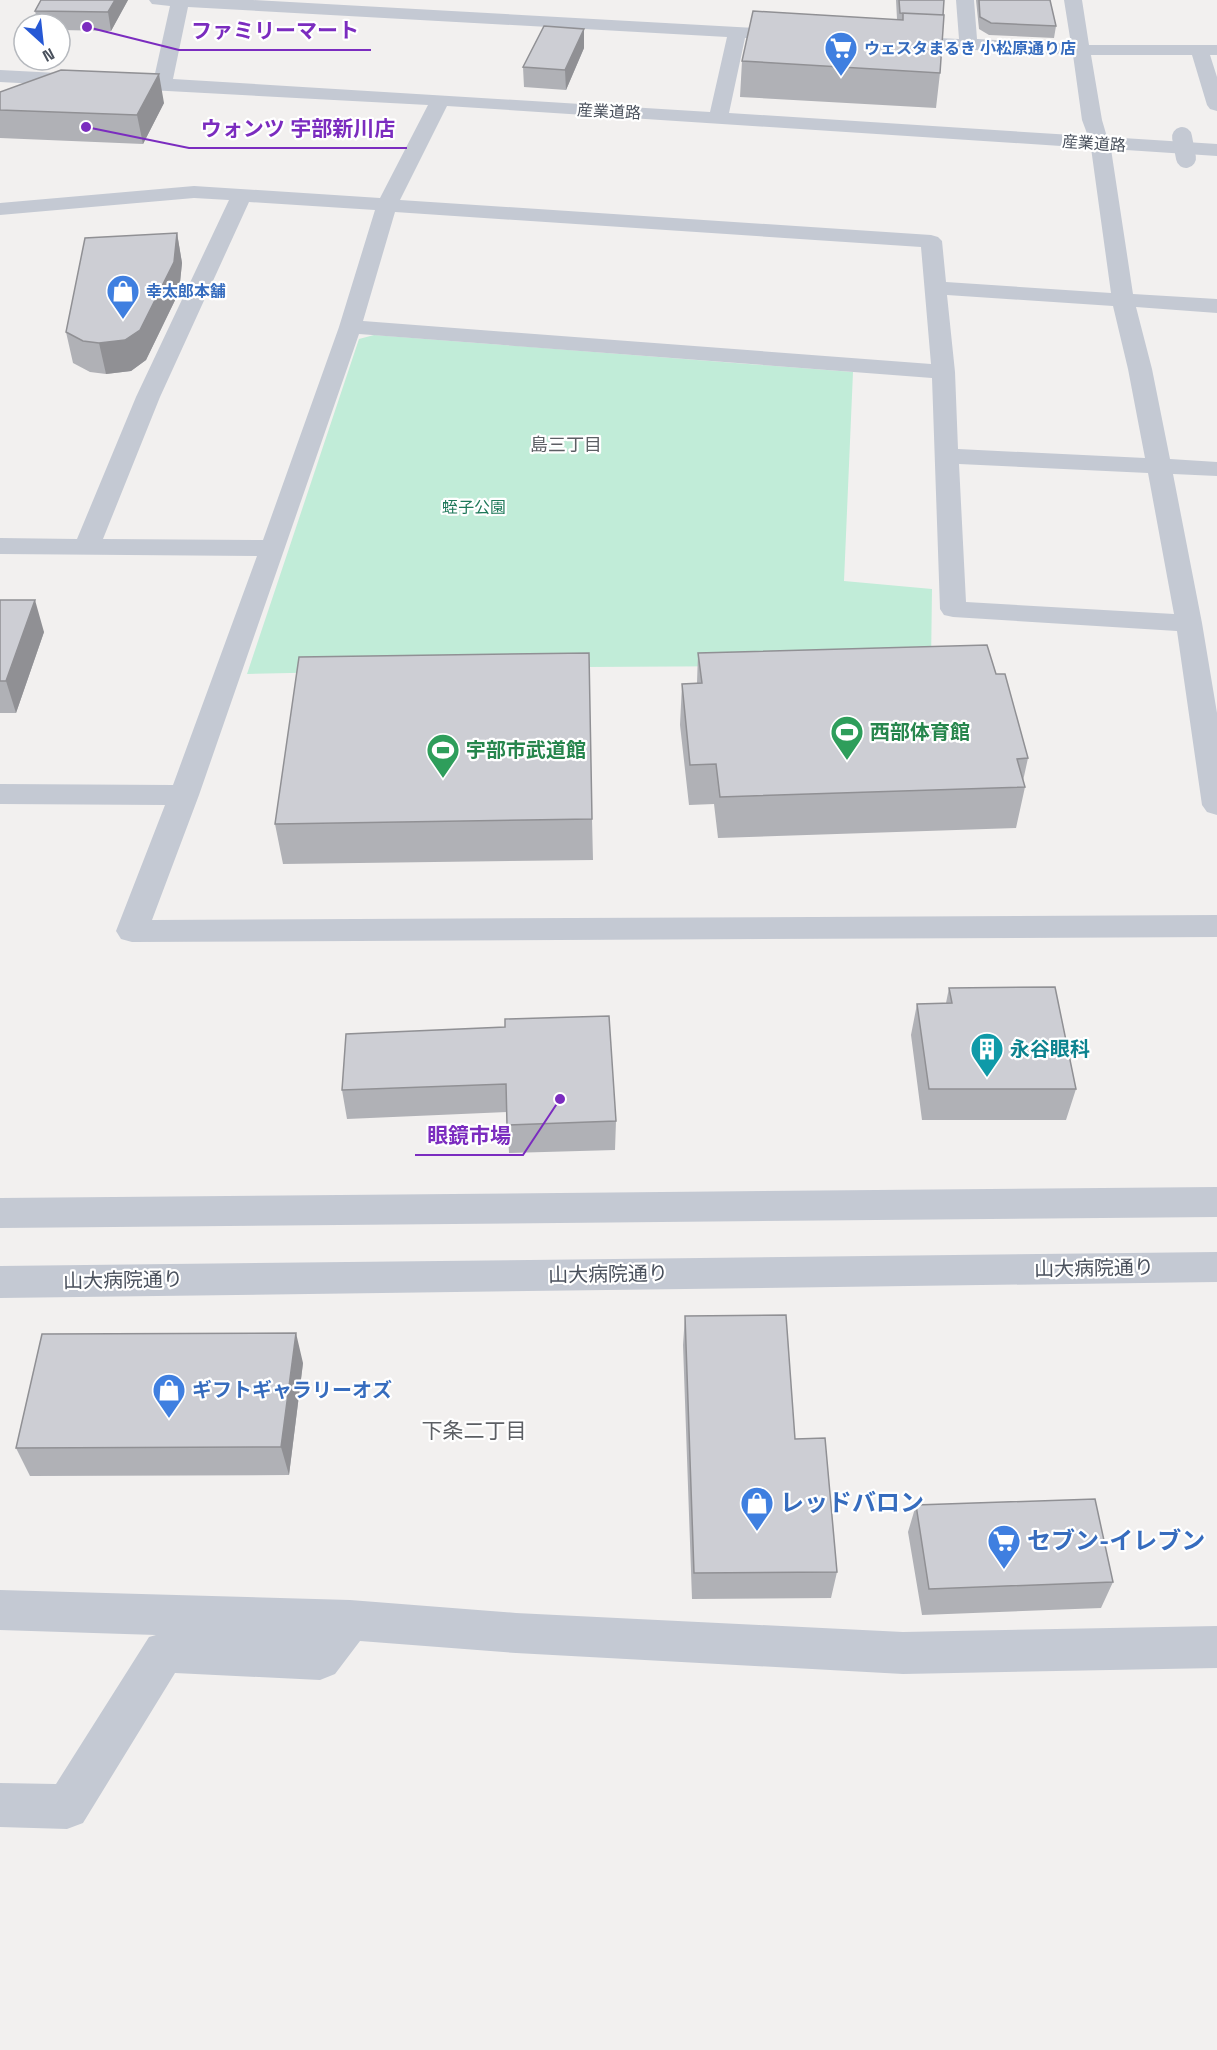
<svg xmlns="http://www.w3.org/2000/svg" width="1217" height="2050" viewBox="0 0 1217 2050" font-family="'Space Grotesk','Noto Sans JP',sans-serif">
<rect width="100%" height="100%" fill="#f2f0ef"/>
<!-- green -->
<path fill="#c1ecd8" d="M374,335L853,372L844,581L932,589L931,665L587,667L247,674L359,339Z"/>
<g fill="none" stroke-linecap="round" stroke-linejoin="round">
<!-- minor -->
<path fill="#c4c9d3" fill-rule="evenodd" d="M149,0H253L793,30L799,31L802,35L799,39L745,38L729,113L1088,136L1082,120L1073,55L898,46L892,45L889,41L892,37L898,36L959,39L956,0H974L977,39L1071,44L1064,0H1082L1089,45H1217V55H1210L1217,77V111L1210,109L1207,105L1192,55H1091L1102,120L1107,137L1217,144V156L1111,149L1133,294L1217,299V313L1136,307L1152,369L1170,459L1217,462V476L1173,474L1202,623L1217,713V815L1207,812L1202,805L1177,631L953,617L944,615L940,609L932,378L359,334L199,795L152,920L1217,915V937L132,942L121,939L116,931L165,805L0,804V784L173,785L257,556L0,554V538L77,539L136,397L229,200L194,198L0,215V203L194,186L380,198L428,105L0,82V70L154,78L170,6L152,4ZM188,7L727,37L710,112L173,79ZM447,106L1091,148L1111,293L946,282L942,241L938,237L931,235L400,200ZM249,202L375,210L339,327L263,540L103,539L160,397ZM395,212L921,247L931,364L363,321ZM947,295L1113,306L1128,369L1145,458L958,449L955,372ZM959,464L1148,473L1174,614L966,602Z
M1217,1187V1217L0,1228V1198Z
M1217,1252V1282L0,1298V1266Z
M0,1590L350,1600L516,1613L903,1632L1217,1626V1668L903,1674L516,1653L360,1641L335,1674L320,1680L175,1673L83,1823L67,1829L0,1827V1783L56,1784L149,1637L156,1635L0,1630Z"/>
<!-- minor-bridge -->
<path stroke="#c4c9d3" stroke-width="20" d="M1182,137L1186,158"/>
</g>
<!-- wall -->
<path fill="#b0b1b6" d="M41,0H128L111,31L60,30V24H38L35,11Z
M896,0H944L940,73L936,108L740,97L742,61L897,19Z
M976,0H1050L1056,26L1054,38L989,35L979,29Z
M584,29V48L566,90L524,87L523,67Z
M0,92L164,103L143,144L0,138Z
M177,233L182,263L179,292L146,360L131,371L106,374L90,372L73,363L66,332Z
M0,600L44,632L16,713H0Z
M698,653L996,674L1028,758L1023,781L1025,787L1016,828L718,838L714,804L689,805L680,725L682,684L697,683Z
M592,819L593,860L283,864L275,824Z
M949,988L1076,1089L1066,1120H922L911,1035L917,1004L946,1003Z
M505,1027L616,1121L615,1150L509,1153L507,1112L347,1119L342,1090Z
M685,1316L795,1439L837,1572L831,1598L692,1599L683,1345Z
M303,1363L289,1475L30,1476L16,1448Z
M916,1505L1113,1582L1101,1608L922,1615L908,1532Z"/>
<!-- shaded-wall -->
<path fill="#909094" d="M115,0H128L111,31L108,12Z
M584,29V48L566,90L565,70Z
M159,74L164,103L143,144L137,115Z
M177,233L182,263L179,292L146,360L131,371L106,374L99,343Z
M35,600L44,632L16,713L6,681Z
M296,1333L303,1363L289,1475L281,1447Z"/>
<!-- building -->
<path fill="#cdced4" stroke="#909094" stroke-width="1.5" d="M41,0H115L108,12L35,11Z
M899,0H944L943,15L900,13Z
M979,0H1050L1056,26L991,23L980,17Z
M753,11L903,20V13L944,15L940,73L742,61Z
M544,26L584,29L565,70L523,67Z
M61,70L159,74L137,115L0,110V92Z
M177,233L174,262L140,330L125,340L99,343L83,341L66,332L85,238Z
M0,600H35L6,681H0Z
M987,645L996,674H1005L1028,758L1017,759L1025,787L720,797L716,764L690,765L682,684L702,683L698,653Z
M589,653L592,819L275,824L299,657Z
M1055,987L1076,1089H929L917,1004L952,1003L949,988Z
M609,1016L616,1121L507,1125L506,1084L342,1090L346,1034L505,1027V1019Z
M786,1315L795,1439L825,1438L837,1572L694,1573L685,1316Z
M296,1333L281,1447L16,1448L42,1334Z
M1095,1499L1113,1582L929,1589L916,1505Z"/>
<!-- icons -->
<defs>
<symbol id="supermarket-pin" viewBox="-11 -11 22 30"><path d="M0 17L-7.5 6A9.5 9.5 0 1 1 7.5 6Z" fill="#3f7fe0" stroke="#fff"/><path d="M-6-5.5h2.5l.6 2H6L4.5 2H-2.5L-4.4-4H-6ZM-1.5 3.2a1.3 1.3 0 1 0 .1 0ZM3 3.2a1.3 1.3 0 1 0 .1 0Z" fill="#fff"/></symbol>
<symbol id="shop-pin" viewBox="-11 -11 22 30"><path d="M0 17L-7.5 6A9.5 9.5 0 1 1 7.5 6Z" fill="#3f7fe0" stroke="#fff"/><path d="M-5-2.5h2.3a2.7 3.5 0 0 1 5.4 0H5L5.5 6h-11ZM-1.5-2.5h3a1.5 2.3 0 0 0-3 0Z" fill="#fff"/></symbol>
<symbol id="stadium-pin" viewBox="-11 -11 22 30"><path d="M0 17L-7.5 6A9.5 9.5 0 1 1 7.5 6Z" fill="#2e9e5b" stroke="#fff"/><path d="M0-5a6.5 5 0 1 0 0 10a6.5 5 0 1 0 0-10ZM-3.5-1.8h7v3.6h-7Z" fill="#fff"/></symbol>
<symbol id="building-pin" viewBox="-11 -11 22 30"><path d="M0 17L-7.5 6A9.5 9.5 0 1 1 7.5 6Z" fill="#0f9aa8" stroke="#fff"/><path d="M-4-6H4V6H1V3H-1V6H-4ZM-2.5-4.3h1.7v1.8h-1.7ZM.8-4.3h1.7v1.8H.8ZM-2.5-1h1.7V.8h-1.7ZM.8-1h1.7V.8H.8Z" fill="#fff"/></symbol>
</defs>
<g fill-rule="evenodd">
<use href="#supermarket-pin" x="822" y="29" width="38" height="52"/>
<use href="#shop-pin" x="104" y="272" width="38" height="52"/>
<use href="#stadium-pin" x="828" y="713" width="38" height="52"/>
<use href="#stadium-pin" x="424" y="731" width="38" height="52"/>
<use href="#building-pin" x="968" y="1030" width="38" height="52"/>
<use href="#shop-pin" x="150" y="1371" width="38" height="52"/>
<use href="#shop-pin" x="738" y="1484" width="38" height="52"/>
<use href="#supermarket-pin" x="985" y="1522" width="38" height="52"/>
</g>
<g text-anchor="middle" stroke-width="4.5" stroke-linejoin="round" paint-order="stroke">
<!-- far-shop labels -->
<g font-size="16" font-weight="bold" fill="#366cbe" stroke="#fff" text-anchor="start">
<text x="864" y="54">ウェスタまるき 小松原通り店</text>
<text x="146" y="297">幸太郎本舗</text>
</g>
<!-- far-street labels -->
<g font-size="16" fill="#49505c" stroke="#fff">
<text transform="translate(609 111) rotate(3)" y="6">産業道路</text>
<text transform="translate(1094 143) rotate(4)" y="6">産業道路</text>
</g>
<!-- far-park labels -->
<g font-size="16" fill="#1e7859" stroke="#fff">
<text x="474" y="513">蛭子公園</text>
</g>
<!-- far-neighbourhood labels -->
<g font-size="18" fill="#5c5f64" stroke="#fff">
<text x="566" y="451">島三丁目</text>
</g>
<!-- leisure labels -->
<g font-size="20" font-weight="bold" fill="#27864d" stroke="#fff" text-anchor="start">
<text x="870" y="739">西部体育館</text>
<text x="466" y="757">宇部市武道館</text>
</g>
<!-- culture labels -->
<g font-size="20" font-weight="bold" fill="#0d838f" stroke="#fff" text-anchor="start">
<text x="1010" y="1056">永谷眼科</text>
</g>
<!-- street labels -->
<g font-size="20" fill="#49505c" stroke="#fff">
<text transform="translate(1094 1268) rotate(-1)" y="7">山大病院通り</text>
<text transform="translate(608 1274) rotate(-1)" y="7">山大病院通り</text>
<text transform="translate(123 1280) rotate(-1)" y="7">山大病院通り</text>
</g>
<!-- shop labels -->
<g font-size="20" font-weight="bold" fill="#366cbe" stroke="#fff" text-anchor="start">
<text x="192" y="1397">ギフトギャラリーオズ</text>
</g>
<!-- neighbourhood labels -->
<g font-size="21" fill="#5c5f64" stroke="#fff">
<text x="474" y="1438">下条二丁目</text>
</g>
<!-- near-shop labels -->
<g font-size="24" font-weight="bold" fill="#366cbe" stroke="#fff" text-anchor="start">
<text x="780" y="1511">レッドバロン</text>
<text x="1027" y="1549">セブン-イレブン</text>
</g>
</g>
<!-- callouts -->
<path fill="none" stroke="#7b2cbf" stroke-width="2" d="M87 27L179 50H371M86 127L189 148H407M560 1099L523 1155H415"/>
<g fill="#7b2cbf" stroke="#fff" stroke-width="2">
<circle cx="87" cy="27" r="6"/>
<circle cx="86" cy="127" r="6"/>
<circle cx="560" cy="1099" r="6"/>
</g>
<g font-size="21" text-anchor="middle" font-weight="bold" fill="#7b2cbf" stroke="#fff" stroke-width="4.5" stroke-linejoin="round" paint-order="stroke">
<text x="275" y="38">ファミリーマート</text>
<text x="298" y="136">ウォンツ 宇部新川店</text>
<text x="469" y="1143">眼鏡市場</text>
</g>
<!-- north arrow -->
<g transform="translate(42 42) rotate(153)"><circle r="28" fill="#ffffff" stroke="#b6b9be" stroke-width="1.5"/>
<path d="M0-4.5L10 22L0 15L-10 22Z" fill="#2658d5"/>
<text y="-9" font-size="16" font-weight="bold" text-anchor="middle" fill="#49505c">N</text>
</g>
</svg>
